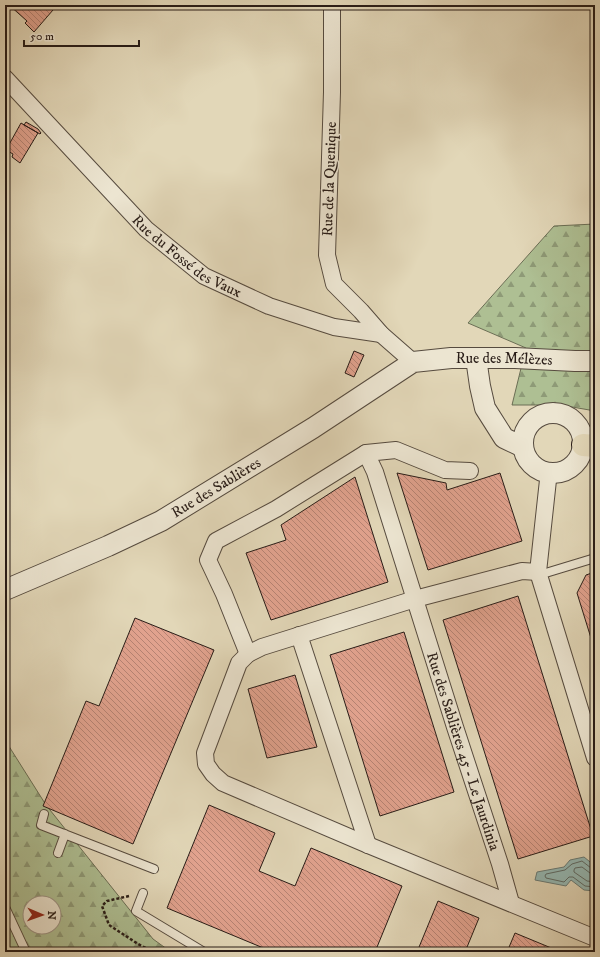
<svg xmlns="http://www.w3.org/2000/svg" width="600" height="957" viewBox="0 0 600 957" font-family="'IM FELL DW Pica',serif">
<defs>
<pattern id="forest-firs" width="22" height="20" patternUnits="userSpaceOnUse"><rect width="22" height="20" fill="#aebf93"/><path d="M5 1l3.5 6h-7zM16 11l3.5 6h-7z" fill="#8e9a77"/></pattern>
<pattern id="building-back-hatch" width="6" height="6" patternUnits="userSpaceOnUse"><rect width="6" height="6" fill="#e1a28e"/><path d="M-1 5l2 2M0 0l6 6M5-1l2 2" fill="none" stroke="#b68373"/></pattern>
</defs>
<rect width="100%" height="100%" fill="#e2d7b8"/>
<filter id="stains"><feTurbulence type="fractalNoise" baseFrequency=".005" numOctaves="4"/><feColorMatrix values="0 0 0 0 .2 0 0 0 0 .09 0 0 0 0 .02 0 0 0 .5 -.17"/></filter>
<radialGradient id="worn" r=".72"><stop offset=".6" stop-color="#630" stop-opacity="0"/><stop offset="1" stop-color="#630" stop-opacity=".3"/></radialGradient>
<!-- forest -->
<path fill="url(#forest-firs)" stroke="#6b6e55" fill-rule="evenodd" d="M595,224V411L561,405H512L526,348L468,323L554,226Z
M5,740L46,805L153,939L171,952H5ZM30,903H54V927H30Z"/>
<!-- water -->
<path fill="#95b8b3" stroke="#697a75" d="M584,857L595,866V891L584,890L571,880L566,886L535,880L537,872L564,867L570,860Z"/>
<g fill="none" stroke-linecap="round" stroke-linejoin="round">
<!-- shore -->
<path stroke="#5e6a65" stroke-width="1" d="M595,869L591,868L582,861L572,864L565,870L546,874L545,876L546,878L564,882L569,877H573L585,886L595,887
M595,874L590,873L582,867L575,868L574,870V872L587,881L595,882"/>
</g>
<!-- building -->
<path fill="url(#building-back-hatch)" stroke="#281c17" d="M9,5H47L53,10L34,32L25,23L27,21Z
M26,122L38,129L41,133L40,134L24,125Z
M21,123L38,133L20,163L12,157L13,154L6,150Z
M354,351L364,355L354,377L345,373Z
M397,473L446,483L447,490L500,473L522,541L428,570Z
M355,477L388,582L271,620L246,553L286,540L281,525Z
M595,572V651L577,593L586,575Z
M518,596L593,836L518,859L443,620Z
M135,618L214,650L133,844L43,806L86,701L99,706Z
M404,632L454,792L380,816L330,655Z
M295,675L317,747L267,758L248,689Z
M209,805L275,833L259,871L295,886L311,848L402,886L375,952H273L167,908Z
M438,901L479,918L465,952H417Z
M515,933L561,952H507Z"/>
<g fill="none" stroke-linecap="round" stroke-linejoin="round">
<defs>
<path id="service" d="M539,575L595,558
M44,814L41,825L154,869
M58,853L65,834
M143,893L136,911L204,952
M5,907L26,952"/>
<g id="minor">
<path d="M332,5V92L327,255L334,284L361,311L381,334L413,362"/>
<path id="s1" d="M5,78L146,229L204,276L269,306L334,327L381,334"/>
<path id="s2" d="M366,453L375,472L455,727L500,864L511,903"/>
<path d="M551,473L548,480L538,572L595,758"/>
<path d="M538,572L522,571L415,599L262,647L248,654L239,663L205,753L206,764L213,774L223,783L368,845L595,938"/>
<path d="M299,635L368,845"/>
<path d="M248,654L224,594L208,560L216,541L276,509L366,453L396,450L445,470L470,471"/>
</g>
<g id="tertiary">
<path d="M476,358L480,386L485,408L504,438L523,447"/>
<circle cx="553" cy="443" r="30"/>
<path id="s3" d="M5,590L108,546L161,521L313,428L413,362L451,358H515L575,361H595"/>
</g>
<path id="trunk" d="M583,445L595,446"/>
</defs>
<!-- service casing -->
<use href="#service" stroke="#564b3f" stroke-width="10"/>
<!-- minor casing -->
<use href="#minor" stroke="#564b3f" stroke-width="18"/>
<!-- tertiary casing -->
<use href="#tertiary" stroke="#564b3f" stroke-width="22"/>
<!-- trunk casing -->
<use href="#trunk" stroke="#281c17" stroke-width="24"/>
<!-- path -->
<path stroke="#281c17" stroke-width="2.5" stroke-dasharray="3 2" stroke-linecap="butt" d="M129,896L107,901L102,906L109,925L138,944L153,952"/>
<!-- service -->
<use href="#service" stroke="#ece5d1" stroke-width="8"/>
<!-- minor -->
<use href="#minor" stroke="#ece5d1" stroke-width="16"/>
<!-- tertiary -->
<use href="#tertiary" stroke="#ece5d1" stroke-width="20"/>
<!-- trunk -->
<use href="#trunk" stroke="#e2d7b8" stroke-width="22"/>
</g>
<g text-anchor="middle" stroke-width="3" stroke-linejoin="round" paint-order="stroke">
<!-- street labels -->
<g font-size="15" fill="#281c17" stroke="#ece5d1">
<text transform="translate(329 179) rotate(-88)" y="5">Rue de la Quenique</text>
<text dy="5" stroke="none"><textPath href="#s1" startOffset="256">Rue du Fossé des Vaux</textPath></text>
<text dy="5" stroke="none"><textPath href="#s3" startOffset="560">Rue des Mélèzes</textPath></text>
<text dy="5" stroke="none"><textPath href="#s3" startOffset="235">Rue des Sablières</textPath></text>
<text dy="5" stroke="none"><textPath href="#s2" startOffset="314">Rue des Sablières 45 - Le Jaurdinia</textPath></text>
</g>
</g>
<!-- margin -->
<rect width="600" height="957" fill="none" stroke="#e2d7b8" stroke-width="20"/>
<rect x="6" y="6" width="588" height="945" fill="none" stroke="#281c17" stroke-width="2"/>
<rect x="10" y="10" width="580" height="937" fill="none" stroke="#281c17"/>
<!-- north arrow -->
<g transform="translate(42 915) rotate(92)"><circle r="19" fill="#ece5d1" stroke="#9e9587"/>
<path d="M0-3L7 15L0 10L-7 15Z" fill="#8f2418"/>
<text y="-6" font-size="11" font-weight="bold" text-anchor="middle" fill="#281c17">N</text>
</g>
<!-- scale -->
<path d="M24 40v6h115v-6" fill="none" stroke="#281c17" stroke-width="2"/>
<text x="30" y="40" font-size="12" fill="#281c17" stroke="#ece5d1" stroke-width="3" paint-order="stroke">50 m</text>
<rect width="100%" height="100%" filter="url(#stains)"/>
<rect width="100%" height="100%" fill="url(#worn)"/>
</svg>
